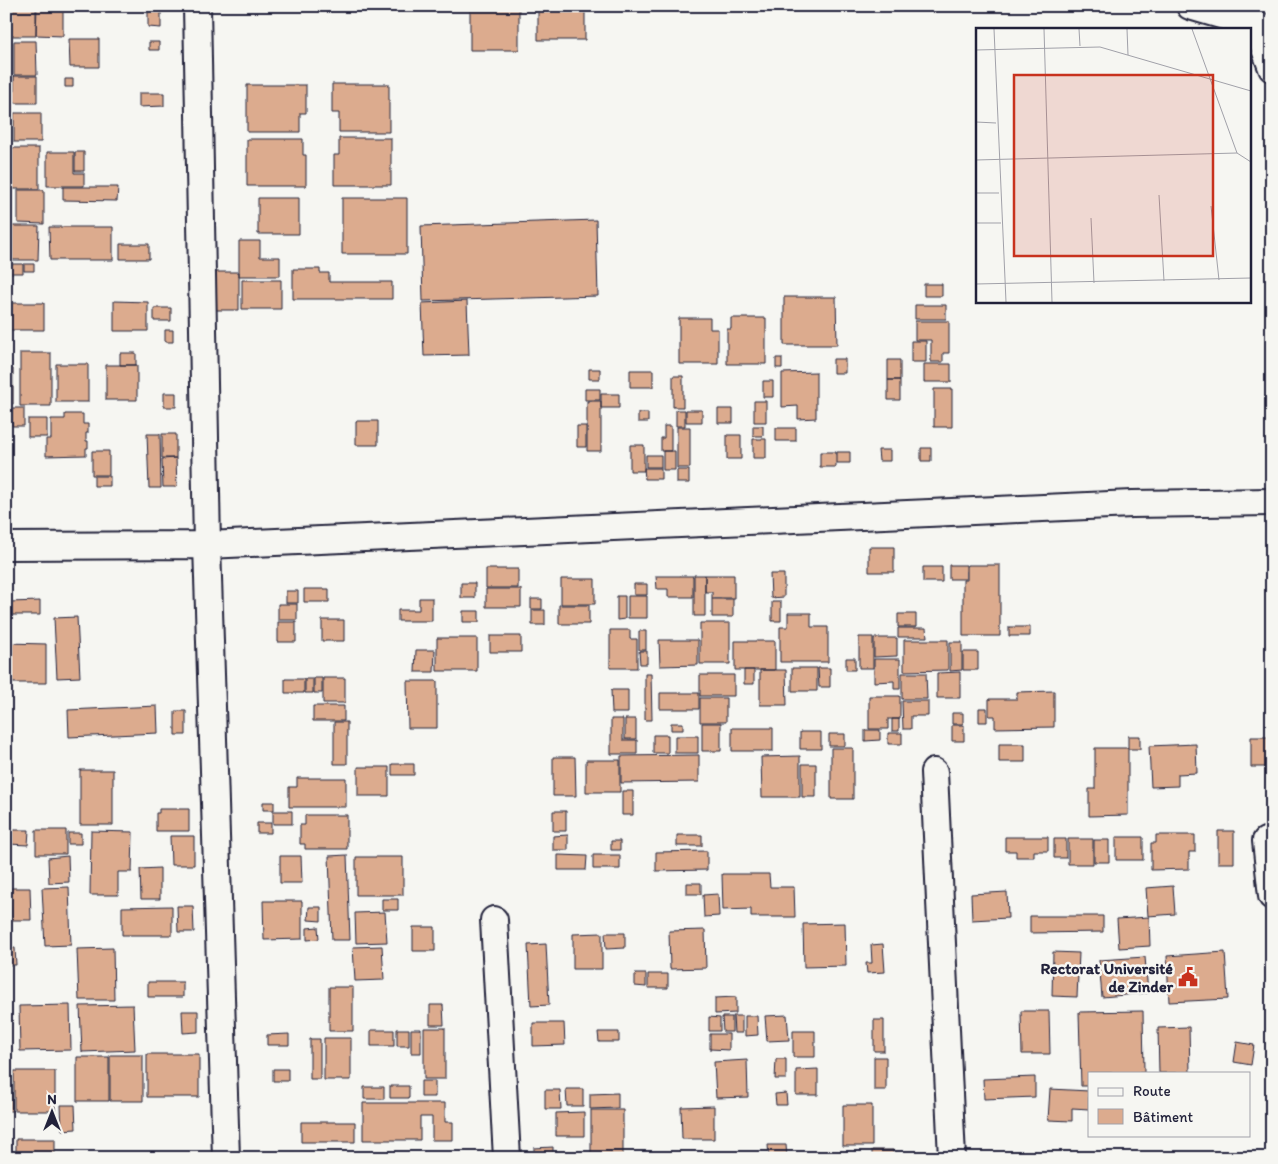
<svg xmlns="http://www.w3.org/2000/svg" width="1278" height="1164" viewBox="0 0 1278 1164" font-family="Itim,sans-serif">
<rect width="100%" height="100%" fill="#f6f6f2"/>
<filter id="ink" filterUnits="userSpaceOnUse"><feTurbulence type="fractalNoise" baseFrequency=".02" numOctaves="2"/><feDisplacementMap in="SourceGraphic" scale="10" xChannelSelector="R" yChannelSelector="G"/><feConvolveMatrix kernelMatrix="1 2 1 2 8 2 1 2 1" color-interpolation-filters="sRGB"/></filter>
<g filter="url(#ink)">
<!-- building -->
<path fill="#dcab8e" stroke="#22223b" d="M9,6H36V36H9Z
M37,6H63V36L36,35Z
M148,6H161V28L148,27Z
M470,6H519V50H470Z
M538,6H585V40H538Z
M69,39H99V67H70Z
M14,41H36L37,75H14Z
M6,42H12V76H6Z
M149,42H159V50H149Z
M6,76H13V92H6Z
M14,76H37V103H14Z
M65,79H73V87H65Z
M332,84H389V132H339V113H332Z
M247,85H306V113H300V132H247Z
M139,93H164V106L139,107Z
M14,113H41V142H14Z
M339,138H391V185H334V155H339Z
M247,139H303V155H306V186H247Z
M6,148H39V189H6Z
M47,152H74V173H84V186H47Z
M75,152H84V171H75Z
M63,187H118L117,201L63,200Z
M18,190H44V224L18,223Z
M258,198H299V234H258Z
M342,198H407V254H342Z
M596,220L598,296L423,301L421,226Z
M8,226H39L38,260H8Z
M49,227H113V260H50Z
M239,241H260V257H280V276H239Z
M120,244H149V259H120Z
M10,264H23V273H9Z
M24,264H34V271H24Z
M293,269H320V273H329V282H392V299H293Z
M216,272H239V310H216Z
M242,280H281V309H242Z
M924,284H942V296H924Z
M784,297H836L837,345H784Z
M114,301L148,302V331H114Z
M467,301L469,355L424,356L422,303Z
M7,303H44V330H6Z
M915,305H946V319H915Z
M154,308H171V321H154Z
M679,318H710V329H718V364H679Z
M731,318H766V364H727V329H731Z
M915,321H949V353H943V362H931V340H915Z
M165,330H173V342H165Z
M911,341H926V362H911Z
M20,353H51V406H20Z
M120,353H136V365H120Z
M776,358H782V368H776Z
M833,359H845V373H833Z
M888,360H900V380H888Z
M56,364H88V402H56Z
M924,364H951V382H924Z
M106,365H137V400H106Z
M6,369H13V404H6Z
M589,369H600V379H589Z
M630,370H653V387H630Z
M816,372V418L798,419V406L782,407V373Z
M673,376H683V407H673Z
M888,380H900V400H888Z
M763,381H773V397H763Z
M585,389H600V400H585Z
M934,389H952V427H934Z
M164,393H176V407H164Z
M601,394H619V408H601Z
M587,401H601V451H587Z
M754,401H766V422H754Z
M6,408H10V425H6Z
M12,408H24V426H12Z
M718,409H733V423H718Z
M676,410H685V426H676Z
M686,410H702V422H686Z
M638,413H648V422H638Z
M65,414H83V424H88V433H86V441H88V448H86V455L46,456V439H51V419H65Z
M28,419H47V437H28Z
M356,421H378V445H356Z
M577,426H586V447H577Z
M664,426H671V451H661V438H664Z
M753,426H763V436H753Z
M677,427H690V468H677Z
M776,428H796V441H776Z
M147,434H160L161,488H149Z
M162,434H176V458H162Z
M727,435H741V459H727Z
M753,439H766V458H753Z
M630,445H644V471H630Z
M921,448H931V461H921Z
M878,450H890V461H879Z
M92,451H109V475H92Z
M663,451H675V470H663Z
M820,452H836V467H820Z
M837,452H850V463H837Z
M646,455H661V467H646Z
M6,456H9V490H6Z
M176,458L177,487H163L162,459Z
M644,468H661V479H645Z
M677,470H689V483H677Z
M94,476H110V486H94Z
M869,547H894V572H869Z
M949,565H966V579H949Z
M967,565H1000V636H963V580H967Z
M923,567H942V582H923Z
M486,569H518V588H486Z
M770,574H784V597L771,598Z
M694,575H705V616H694Z
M705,575H734V598H712V592H705Z
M656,576H693V597H668V589H657Z
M561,579H595V604H561Z
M461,583H475V598H461Z
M634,584H647V595H634Z
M304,589H329V602H304Z
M486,589H521V607H486Z
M286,591H298V603H286Z
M617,596H625V619L617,620Z
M628,596H647V618H628Z
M419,598H432V621H398V610H419Z
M531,599H542V609H531Z
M712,599H733V617H712Z
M40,601V615H9V602Z
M772,602H781V621H772Z
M278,604H297V620H278Z
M559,605H589V624H559Z
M532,610H545V625H532Z
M463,611H479V622H463Z
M788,613H811V627H828V662H780V627H788Z
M898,614H916V627H898Z
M77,617L80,677L57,678L54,618Z
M322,620H344V641H322Z
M278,622H296V642H278Z
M700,623H730V664H700Z
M1009,627H1030V636H1009Z
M898,628H926L927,637H898Z
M610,630H630V639H637V668H610Z
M639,631H646V650H639Z
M490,636H521V652H490Z
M859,637H873V668H859Z
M437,638H477V671H437Z
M874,638H897V656L874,657Z
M659,640H698V665L660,666Z
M904,640H948V670L904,671Z
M735,641H775V670H735Z
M950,642H962V670L950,671Z
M6,643L46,644V683H6Z
M416,650H435L434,672H415Z
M639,651H647V664H640Z
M963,652H978V670H963Z
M846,658H855V670H846Z
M874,659H900V689H894V681L874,682Z
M792,668H817V691H792Z
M818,668H830V687H819Z
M744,670H754V684H744Z
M760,670H786L787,705H760Z
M960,672V698H937V673Z
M902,673H926L927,699H902Z
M645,674H651L652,720H645Z
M700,675H734V696H700Z
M314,678H322V693H314Z
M323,678H345V703H323Z
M285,679H304V693H285Z
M305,679H313V693H305Z
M407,681H437V728H408Z
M611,690H628V713H612Z
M1054,691V727L995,728V716H989V699H1017V692Z
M660,693H699V709H660Z
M869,696H900V719H888V729H869Z
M700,698H726V722H700Z
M902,701H928V716H911V729H903Z
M157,706L158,733L69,737L68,710Z
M313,706H344V721H313Z
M979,708H987V722H979Z
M175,711H186V735H175Z
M952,713H963V724H952Z
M611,719H623V740H637V754H611Z
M625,719H636V739H625Z
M892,719H899V731H892Z
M334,722H347V764H334Z
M671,723H683V730H671Z
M702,723H721V751H702Z
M952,725H964V741H952Z
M732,728H773V751H732Z
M865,730H880V740L865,741Z
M800,732H821V749H800Z
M888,733H902V744H888Z
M829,734H845V746H829Z
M653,735H668V753H653Z
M675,736H698V753H675Z
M1128,736H1140V749H1128Z
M1251,737H1272V783H1267V767H1251Z
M999,744H1025V762H999Z
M1196,744L1197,773L1178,774V786L1151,787L1149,746Z
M831,748H853V799H831Z
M1095,748H1128V815L1089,816V789H1095Z
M699,755V782L621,783V756Z
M800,756V797H762L761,757Z
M553,757H575L576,796H553Z
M586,760H620V792H586Z
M392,764H414V775H392Z
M802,764H816V797H802Z
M358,767H389V796H358Z
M80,770H113V825H80Z
M297,778H346V807H289V787H297Z
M622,791H633V815H622Z
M263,802H274V810H263Z
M159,809H189V831H156V813H159Z
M273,811H292V824H273Z
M553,811H566V831H553Z
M305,815H347V849H305V844H300V825H305Z
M257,823H271V833H257Z
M8,830H29L28,845L8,844Z
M36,830H66V854H36Z
M91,831L133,832L132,872H118V895H90Z
M1218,831H1234V863H1218Z
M68,833H81V844H68Z
M568,835V850H553V836Z
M677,835H702V846H677Z
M1156,835H1195V852H1189V869L1151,870V843H1156Z
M170,836H194V865H171Z
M1005,837H1048V851H1034V857H1016V851H1005Z
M1116,837H1143V860H1116Z
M1054,839H1066V858H1054Z
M1068,839H1093V864H1068Z
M1094,840H1109V862H1094Z
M611,841H620V850H611Z
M707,851V870L656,871V852Z
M347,855L350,940H332L329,856Z
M558,855L587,856L586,870H558Z
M593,855H620V869H593Z
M68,856L69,882L49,883L48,858Z
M280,856H301L302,883H280Z
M356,857H403V895H356Z
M160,868V899H141L140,869Z
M722,874H769L770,887H794L795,917H751V909L723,910Z
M687,883H701V894H687Z
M1173,886L1175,914L1148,916L1146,888Z
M69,887L71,945L45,946L42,888Z
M10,888H30L31,920H11Z
M1007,892L1008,918L972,920L971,894Z
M718,894L719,916L704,917L703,895Z
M382,899H398V910H382Z
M263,901H302V939L264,940Z
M172,906V935H122V907Z
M177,906H193L194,932H178Z
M309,907H321V921L308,920Z
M385,912L387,942L356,943L355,913Z
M1030,916H1103V932L1030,933Z
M1149,917L1150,946L1119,948L1117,919Z
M845,923L846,966L804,967L803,924Z
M318,927L319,939L307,940V928Z
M413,927H435V951H413Z
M705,930L706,968L670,969L669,931Z
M602,933V969H573V934Z
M605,933H625V948L606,949Z
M546,944L549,1005L531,1006L528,945Z
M883,944L885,972L867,973L866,963H872L871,945Z
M382,946L384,980L355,981L353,947Z
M6,948H15L16,965H6Z
M113,948L114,1000H79L77,949Z
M1053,952L1079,953L1077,997L1052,996Z
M1225,952L1228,999L1169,1002L1167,956Z
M1145,957L1148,993L1102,997L1099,960Z
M635,974H646V987L635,986Z
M648,974H668V988H648Z
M148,982H183V997H148Z
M329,987H353V1031H329Z
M736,997V1013L715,1014V998Z
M70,1005L71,1050L20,1051L19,1006Z
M133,1005L135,1050L82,1052L80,1006Z
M430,1005H443L444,1025H430Z
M182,1011H198V1032L183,1033Z
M1021,1011H1049L1050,1054H1022Z
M1143,1011L1144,1073H1089V1086H1081L1079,1012Z
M787,1015L789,1040L767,1041L765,1016Z
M733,1016H742V1033H734Z
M745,1016H757L758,1035L745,1036Z
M709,1017L720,1018V1031H709Z
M722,1017H732V1032H723Z
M874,1020H884V1051H874Z
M533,1023H564L565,1045L533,1046Z
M1189,1027L1190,1073H1159L1158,1028Z
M424,1028H445V1079H424Z
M397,1029H409V1046H397Z
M411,1029H421V1053H411Z
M371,1030H394V1046H371Z
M793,1031H815V1057H793Z
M598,1032H619V1042H599Z
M289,1034V1045H267V1035Z
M710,1034H729V1050L710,1049Z
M324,1038H351V1080H324Z
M310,1039H320V1079H310Z
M1237,1042L1254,1045L1251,1065L1234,1062Z
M147,1054H199V1097H147Z
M110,1055H143V1101H110Z
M77,1057H109V1101H77Z
M874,1057H886V1090H874Z
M776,1059H786V1079H775Z
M747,1060L748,1097L716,1098L714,1062Z
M273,1069H288V1081H273Z
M818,1069V1095H796V1070Z
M6,1071H12V1111H6Z
M14,1071H55V1111H14Z
M1035,1077V1097L984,1099L983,1079Z
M421,1081H435V1097H421Z
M390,1086H409V1098H390Z
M364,1087H384V1099H364Z
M566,1089H583V1106H567Z
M1050,1089L1089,1091V1109L1072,1108V1121L1048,1120Z
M545,1090H560L561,1109H545Z
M618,1093V1108L590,1109V1094Z
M786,1093L787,1105H776L775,1094Z
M363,1103H445V1122H453V1140H432V1117H420V1140H363Z
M61,1105H75L76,1129L62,1130Z
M843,1105H872V1146H843Z
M714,1106V1139H682L681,1107Z
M591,1110H623V1155H591Z
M584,1112V1136H556V1113Z
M301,1122H355V1142H301Z
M16,1139H55V1158H16Z
M768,1145H786L787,1158H769Z
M553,1147V1158H534V1148Z
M872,1150H893V1158H872Z
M268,1154H296V1158H268Z"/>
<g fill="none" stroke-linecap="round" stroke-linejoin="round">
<defs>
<path id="minor" d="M197,6L207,545L226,1158
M1190,6L1272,30
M1252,14L1272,68
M6,546L207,545L1132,504L1272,502
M934,772L952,1158
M1266,841L1272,896
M494,920L507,1158"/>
</defs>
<!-- minor casing -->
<use href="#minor" stroke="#22223b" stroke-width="30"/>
<!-- minor -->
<use href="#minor" stroke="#f6f6f2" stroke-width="26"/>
</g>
</g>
<!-- icons -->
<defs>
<symbol id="civic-bare" viewBox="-9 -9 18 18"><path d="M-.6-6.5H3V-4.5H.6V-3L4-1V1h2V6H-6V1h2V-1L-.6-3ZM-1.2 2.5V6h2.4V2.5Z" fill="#c8321e" stroke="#f6f6f2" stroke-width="2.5" paint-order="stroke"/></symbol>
</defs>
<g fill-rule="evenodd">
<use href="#civic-bare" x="1174" y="963" width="28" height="28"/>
</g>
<g text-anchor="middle" stroke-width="5" stroke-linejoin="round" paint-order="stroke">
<!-- poi labels -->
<g font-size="16" font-weight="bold" fill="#22223b" stroke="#f6f6f2" text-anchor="end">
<text x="1173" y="974">Rectorat Université<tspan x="1173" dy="18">de Zinder</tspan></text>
</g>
</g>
<!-- overview -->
<g transform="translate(976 28)">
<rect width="275" height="275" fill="#f6f6f2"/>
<path fill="none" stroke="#a1a1a9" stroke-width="1" d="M18,1L30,274M68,1L76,274M103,1L104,18M151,1L152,27M216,1L261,125L275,134M0,22L124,19L275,63M0,94L20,95M0,132L261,125M0,165H23M183,167L188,253M235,178L243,252M115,190L118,255M0,195H25M0,256L275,250"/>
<path fill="#c8321e" fill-opacity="0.15" stroke="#c8321e" stroke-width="2.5" d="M38,47H237V228H38Z"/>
<rect width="275" height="275" fill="none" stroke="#22223b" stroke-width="2.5"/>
</g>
<!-- margin -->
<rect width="1278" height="1164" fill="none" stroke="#f6f6f2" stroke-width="25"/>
<rect x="12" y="12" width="1253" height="1139" fill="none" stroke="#22223b" stroke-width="2" filter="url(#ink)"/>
<!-- legend -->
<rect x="1088" y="1072" width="162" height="65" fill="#f6f6f2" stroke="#a1a1a9"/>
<rect x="1098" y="1088" width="25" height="8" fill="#f6f6f2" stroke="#a1a1a9"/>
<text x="1133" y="1096" font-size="15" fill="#22223b">Route</text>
<rect x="1098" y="1109" width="25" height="15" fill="#dcab8e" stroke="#a1a1a9"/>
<text x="1133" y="1122" font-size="15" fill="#22223b">Bâtiment</text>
<!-- north arrow -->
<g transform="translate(52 1112)" stroke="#f6f6f2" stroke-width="4" paint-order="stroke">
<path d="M0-4L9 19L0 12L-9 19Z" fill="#22223b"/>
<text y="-8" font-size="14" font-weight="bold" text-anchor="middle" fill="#22223b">N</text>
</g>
</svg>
